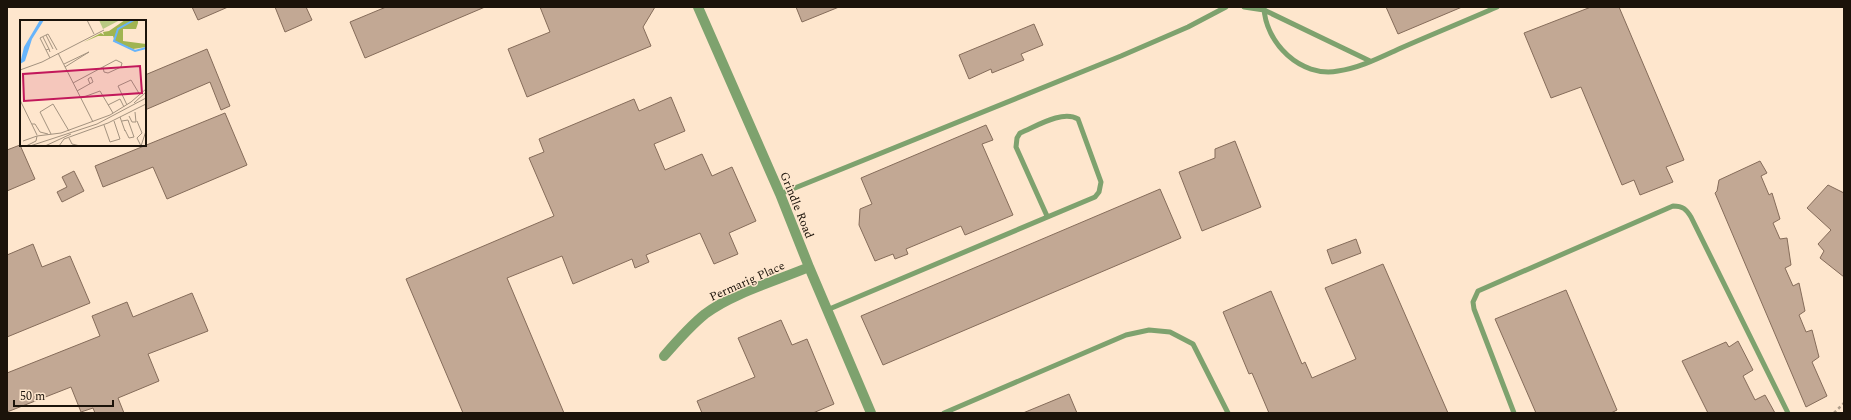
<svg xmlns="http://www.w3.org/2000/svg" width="1851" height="420" viewBox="0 0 1851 420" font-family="Spectral,serif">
<rect width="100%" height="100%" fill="#fee6cd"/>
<!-- building -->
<path fill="#c2a894" stroke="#856c5a" d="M192,7H228L198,20Z
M275,7H306L312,20L285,32Z
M386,7H485L365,58L350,22Z
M540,7H655L643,27L651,46L527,97L508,49L550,32Z
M796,7H839L802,22Z
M1386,7H1462L1398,34Z
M1591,7H1619L1684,160L1666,167L1673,182L1640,195L1634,180L1622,185L1581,87L1551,98L1524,33Z
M1034,24L1043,45L1021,54L1024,60L992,73L991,69L969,79L959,55Z
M207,49L230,106L221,110L210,82L145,110V75Z
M671,97L685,131L654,144L665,170L702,154L712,176L732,167L756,221L729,233L738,254L714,264L700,233L646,255L649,262L635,268L632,259L573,284L562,256L507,278L564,413H463L406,279L554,216L529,158L544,152L539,139L634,99L639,111Z
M225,113L247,165L167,199L153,167L103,187L95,166Z
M986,125L993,140L982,144L1013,215L965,235L961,226L906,249L908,254L895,259L893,254L875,261L859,225L860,209L872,204L861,178Z
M1235,141L1261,207L1202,231L1179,172L1215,158V149Z
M20,145L35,179L7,191V150Z
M1760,161L1767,173L1761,176L1769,195L1772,193L1780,219L1773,223L1780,239L1787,238L1791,265L1785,268L1793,286L1799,283L1805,311L1799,315L1806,332L1812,330L1819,357L1812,362L1827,396L1806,407L1715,193L1717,191L1719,180Z
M74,171L84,191L62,202L57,192L67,187L62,177Z
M1828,185L1844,193V277L1820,258L1824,251L1818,244L1831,230L1807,208Z
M1160,189L1181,238L883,365L861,316Z
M1356,239L1361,253L1332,264L1327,250Z
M33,244L42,267L70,256L90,303L7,337V255Z
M1383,264L1448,413H1269L1252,373L1249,374L1223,312L1271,291L1302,364L1305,362L1312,378L1356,359L1325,288Z
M1566,290L1617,410L1611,413H1536L1495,319Z
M192,293L208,331L148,354L159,381L118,398L124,413H95L93,408L81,412L71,387L7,412V373L100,336L92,316L127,302L133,317Z
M781,320L792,345L807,339L834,404L813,413H702L697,401L755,377L738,338Z
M1738,341L1753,370L1743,376L1755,400L1765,395L1775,413H1708L1682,361L1726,342L1729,347Z
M1069,394L1077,413H1023Z"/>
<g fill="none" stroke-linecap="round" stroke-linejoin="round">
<!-- path -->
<path stroke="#af9d89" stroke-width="2.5" stroke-dasharray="3 3" stroke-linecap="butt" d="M1834,413L1844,403"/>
<!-- service -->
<path stroke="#7ea26e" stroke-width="5" d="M1244,7L1264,10L1370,61
M1264,7C1265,43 1301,78 1338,71C1360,68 1381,57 1401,48C1433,34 1465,21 1497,7
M780,194L1121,56L1188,27L1226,7
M827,310L1095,197L1099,192L1101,182L1078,119C1062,110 1037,126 1020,133L1017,138L1016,147L1047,216
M944,413L1126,335L1149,330L1170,332L1193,344L1228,413
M1514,413L1474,309L1473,302L1478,291L1673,206C1683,206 1686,209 1691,217L1788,413"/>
<!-- minor -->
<path stroke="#7ea26e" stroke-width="10" d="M698,7L780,194L809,267L871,413
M664,356C677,341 690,326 705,314C733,293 776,281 809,267"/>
</g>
<g text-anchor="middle" stroke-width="3" stroke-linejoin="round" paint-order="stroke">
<!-- street labels -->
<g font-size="12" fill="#1b130a" stroke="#fee6cd">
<text transform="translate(797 205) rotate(68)" y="4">Grindle Road</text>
<text transform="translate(747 281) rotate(-24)" y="4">Permarig Place</text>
</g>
</g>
<!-- overview -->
<g transform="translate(20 20)">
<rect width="126" height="126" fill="#fee6cd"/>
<path d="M79,0H100L83,9Z" fill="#b9c983"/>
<path d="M105,0H118V3L116,9H103V21L126,24V27L113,29L95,22L93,16H78L64,22L81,13L84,15L83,12L89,11Z" fill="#a0b451"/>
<path d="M20,0H24L12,19L5,41L0,44L4,27Z" fill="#67b4fb"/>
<path fill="none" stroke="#67b4fb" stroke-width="2" d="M114,0L98,9L94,21L115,31L126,28"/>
<path fill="none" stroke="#a3927f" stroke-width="1" d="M67,0L74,14M26,15L33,29M23,17L29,29M26,30L20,18L28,14L37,30M38,33L73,102M30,38L26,30L29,29L30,32M44,44L69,32M45,47L69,32M0,50L22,42L84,10M53,63L96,40L102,43L101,47L88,53L84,52L83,47M57,71L73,62L71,57L68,59L70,64M61,78L80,71L93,93M0,80L17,115M114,83L126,72M88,85L100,79L104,87M107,85L98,66L111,60L120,75M109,96L112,102H116L115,92M100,97L105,111M102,101L108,100L114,117L109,118L105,110M117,101L122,113L117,118L121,126M12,104H15L20,112L28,114M84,105L90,122L100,119L94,101M31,114L20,92L33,84L49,111M49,118L52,124L60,126M3,121L17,116L41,113L90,95L111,82L126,69M6,126L16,121L17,116M10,126L77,104L126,78M25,126L51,114M39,126L44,119L88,103L126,84M121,126L126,111"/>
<path fill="#c2185b" fill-opacity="0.15" stroke="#c2185b" stroke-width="2" d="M120,46L122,73L4,81L3,54Z"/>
<rect width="126" height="126" fill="none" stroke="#1b130a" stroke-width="2"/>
</g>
<!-- border -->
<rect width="1851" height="420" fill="none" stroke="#1b130a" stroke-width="16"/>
<!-- scale -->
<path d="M14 400v6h99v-6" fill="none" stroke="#1b130a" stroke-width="2"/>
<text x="20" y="400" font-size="12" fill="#1b130a" stroke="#fee6cd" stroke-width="3" paint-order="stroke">50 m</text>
</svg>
